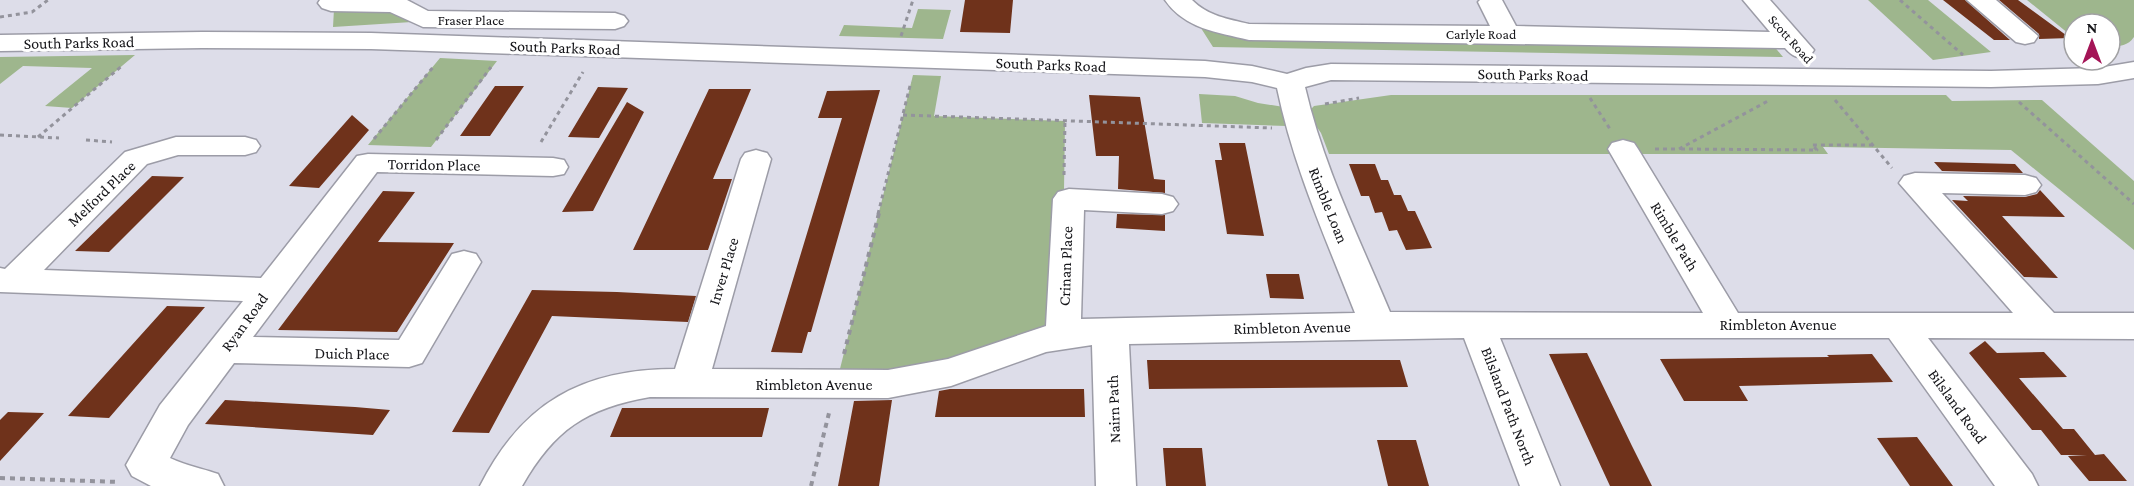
<svg xmlns="http://www.w3.org/2000/svg" width="2134" height="486" viewBox="0 0 2134 486" font-family="'Crimson Pro',serif">
<rect width="100%" height="100%" fill="#dddde9"/>
<!-- green -->
<path fill="#9eb68d" d="M1868,0H1928L1991,52L1933,60Z
M2027,0H2134V37C2128,46 2120,46 2110,47V24H2074V38Z
M334,9L391,10L412,22L333,27Z
M918,9L951,10L943,39L839,36L844,25L912,28Z
M1199,25L1773,45L1783,57L1213,47Z
M135,55L72,108L45,106L92,68L23,66L0,84V57Z
M440,58L497,61L431,147L368,145Z
M913,75L941,76L934,116L1065,121L1064,190L1069,199L1063,334L836,385Z
M1199,94L1235,96L1258,103L1284,107L1287,126L1202,123Z
M1391,95H1946L1952,101L2042,100L2134,181V250L2011,150L1823,147L1828,154H1329L1321,133L1307,113L1314,106Z"/>
<!-- building -->
<path fill="#6f321b" d="M965,0H1013L1010,33L960,32Z
M1943,0H1965L2010,40H1994Z
M1999,0H2018L2070,38L2039,39V34Z
M495,86H524L490,136H460Z
M598,87L628,88L599,138L568,137Z
M709,89H751L713,179H732L708,250H633Z
M880,90L811,332H808L802,353L771,352L842,118H818L827,91Z
M1089,95L1140,97L1154,179L1165,180V193L1118,189L1119,156H1096Z
M627,102L644,112L593,211L562,212Z
M352,115L369,130L319,188L289,186Z
M1219,143H1245L1264,236L1227,234L1215,160H1222Z
M1934,162L2015,164L2023,173L1942,171Z
M1349,164H1375L1381,180H1388L1394,195H1401L1408,211H1415L1432,248L1406,250L1397,230L1389,231L1382,212L1375,213L1369,196H1361Z
M152,176L184,177L109,252L75,251Z
M2040,190L2065,217L2002,216L2058,278L2024,277L1952,200L1968,201L1963,196L2025,197L2037,194Z
M383,191L415,192L378,242L454,243L397,332L278,330Z
M1117,214L1165,215V231L1116,228Z
M1266,274H1299L1304,299L1270,298Z
M532,290L617,292L696,296L688,322L552,316L489,433L452,432Z
M167,306L205,307L109,418L68,416Z
M1985,341L1997,353L2044,352L2067,377L2019,378L2063,429H2074L2095,455L2104,454L2127,481H2089L2068,456L2087,455H2061L2041,430H2032L1969,353Z
M1587,353L1632,446L1652,486H1610L1549,354Z
M1872,354L1893,382L1739,386L1748,401H1684L1660,359L1829,357L1827,355Z
M1147,360H1400L1408,387L1149,389Z
M950,389H1084L1085,417H935L939,391Z
M225,400L355,407L390,410L373,435L205,424Z
M892,400L879,486H838L854,401Z
M622,408H769L762,437H610Z
M8,412L44,413L0,461V420Z
M1917,437L1953,486H1910L1877,438Z
M1377,440H1416L1429,486H1388Z
M1163,448H1202L1206,486H1166Z"/>
<g fill="none" stroke-linecap="round" stroke-linejoin="round">
<defs>
<path id="minor" d="M320,0H407L428,11L615,13L624,16L628,21L624,26L615,29L423,27L390,12L331,11L322,8L318,3Z
M1165,0H1192C1208,16 1228,19 1249,24L1490,26L1478,2L1480,0H1502L1516,26L1770,32L1743,0H1770L1814,50L1810,56C1798,59 1793,57 1785,48L1249,40C1217,32 1185,29 1165,0Z
M1967,0H1996L2038,36L2034,42L2025,44L2016,42Z
M202,32L371,33L1205,61L1252,66L1287,74L1306,68L1331,64L1991,71L2098,68L2134,62V78L2098,84L1991,87L1331,80L1305,87C1323,165 1359,238 1390,312L1703,313L1608,149L1612,143L1623,140L1634,143L1638,149L1738,313H2013L1899,183L1904,176L1915,173L2025,175L2036,178L2041,185L2036,192L2025,195L1942,193L2054,313H2134V339L1928,338L2032,474L2038,486H1995L1889,338H1500L1560,486H1520L1464,338L1129,344L1136,486H1096L1092,345L1046,352L951,386L888,398L650,397C586,408 554,430 522,486H480C522,403 582,369 675,369L741,159L745,153L756,150L767,153L771,159L712,369L888,370L948,359L1046,326L1053,199L1058,192L1069,189L1162,194L1173,197L1178,204L1173,211L1162,214L1084,210L1081,319L1355,313C1326,239 1293,166 1277,88L1252,82L1205,77L371,49L202,48L0,51V35Z
M176,137H245L256,140L260,146L256,152L245,155H178L147,164L44,270L261,278L357,156L368,154L553,158L564,160L568,167L564,174L553,176L377,172L253,337L399,340L452,254L464,251L476,254L481,262L422,363L409,367L234,363L188,425L170,458C187,466 201,468 218,474L224,486H151L132,476L126,465L160,405L243,301L0,292V268L5,269L125,152Z"/>
</defs>
<!-- minor casing -->
<use href="#minor" stroke="#9c9ca7" stroke-width="3"/>
<!-- path-far1 -->
<path stroke="#93939c" stroke-width="3" stroke-dasharray="4 4" stroke-linecap="butt" d="M1900,0L1963,55
M0,17L32,12L48,0
M901,36L913,0
M1590,98L1610,129
M1835,100L1892,168
M2019,102L2134,204
M1325,104L1359,98
M903,115L1272,128
M0,135L59,138
M38,137L123,65
M374,139L434,66
M86,140L112,142
M436,140L491,67
M541,142L583,72
M1655,149H1679L1768,101
M1681,149L1817,150L1812,145H1872
M1064,175L1065,121
M878,214L911,82"/>
<!-- path -->
<path stroke="#93939c" stroke-width="4" stroke-dasharray="5 5" stroke-linecap="butt" d="M844,354L879,213
M0,478L119,482
M811,486L829,413"/>
<!-- minor -->
<use href="#minor" fill="#fff" fill-rule="evenodd"/>
</g>
<g text-anchor="middle" stroke-width="6" stroke-linejoin="round" paint-order="stroke">
<!-- far-street labels -->
<g font-size="14" fill="#151519" stroke="#fff">
<text x="471" y="25">Fraser Place</text>
<text x="1481" y="39">Carlyle Road</text>
<text transform="translate(1791 39) rotate(48)" y="5">Scott Road</text>
</g>
<!-- street labels -->
<g font-size="16" fill="#151519" stroke="#fff">
<text transform="translate(79 42) rotate(-1)" y="6">South Parks Road</text>
<text transform="translate(565 47) rotate(2)" y="6">South Parks Road</text>
<text transform="translate(1051 64) rotate(2)" y="6">South Parks Road</text>
<text transform="translate(1533 74) rotate(1)" y="6">South Parks Road</text>
<text transform="translate(434 164) rotate(1)" y="6">Torridon Place</text>
<text transform="translate(101 193) rotate(-44)" y="6">Melford Place</text>
<text transform="translate(1329 205) rotate(68)" y="6">Rimble Loan</text>
<text transform="translate(1675 236) rotate(59)" y="6">Rimble Path</text>
<text transform="translate(1065 266) rotate(-88)" y="6">Crinan Place</text>
<text transform="translate(723 271) rotate(-73)" y="6">Inver Place</text>
<text transform="translate(244 322) rotate(-54)" y="6">Ryan Road</text>
<text x="1778" y="330">Rimbleton Avenue</text>
<text transform="translate(1292 327) rotate(-1)" y="6">Rimbleton Avenue</text>
<text transform="translate(352 353) rotate(1)" y="6">Duich Place</text>
<text x="814" y="390">Rimbleton Avenue</text>
<text transform="translate(1509 406) rotate(69)" y="6">Bilsland Path North</text>
<text transform="translate(1958 406) rotate(54)" y="6">Bilsland Road</text>
<text transform="translate(1113 409) rotate(-92)" y="6">Nairn Path</text>
</g>
</g>
<!-- north arrow -->
<g transform="translate(2092 42)"><circle r="28" fill="#ffffff" stroke="#a1a1a3" stroke-width="1.5"/>
<path d="M0-4.5L10 22L0 15L-10 22Z" fill="#a41456"/>
<text y="-9" font-size="16" font-weight="bold" text-anchor="middle" fill="#151519">N</text>
</g>
</svg>
